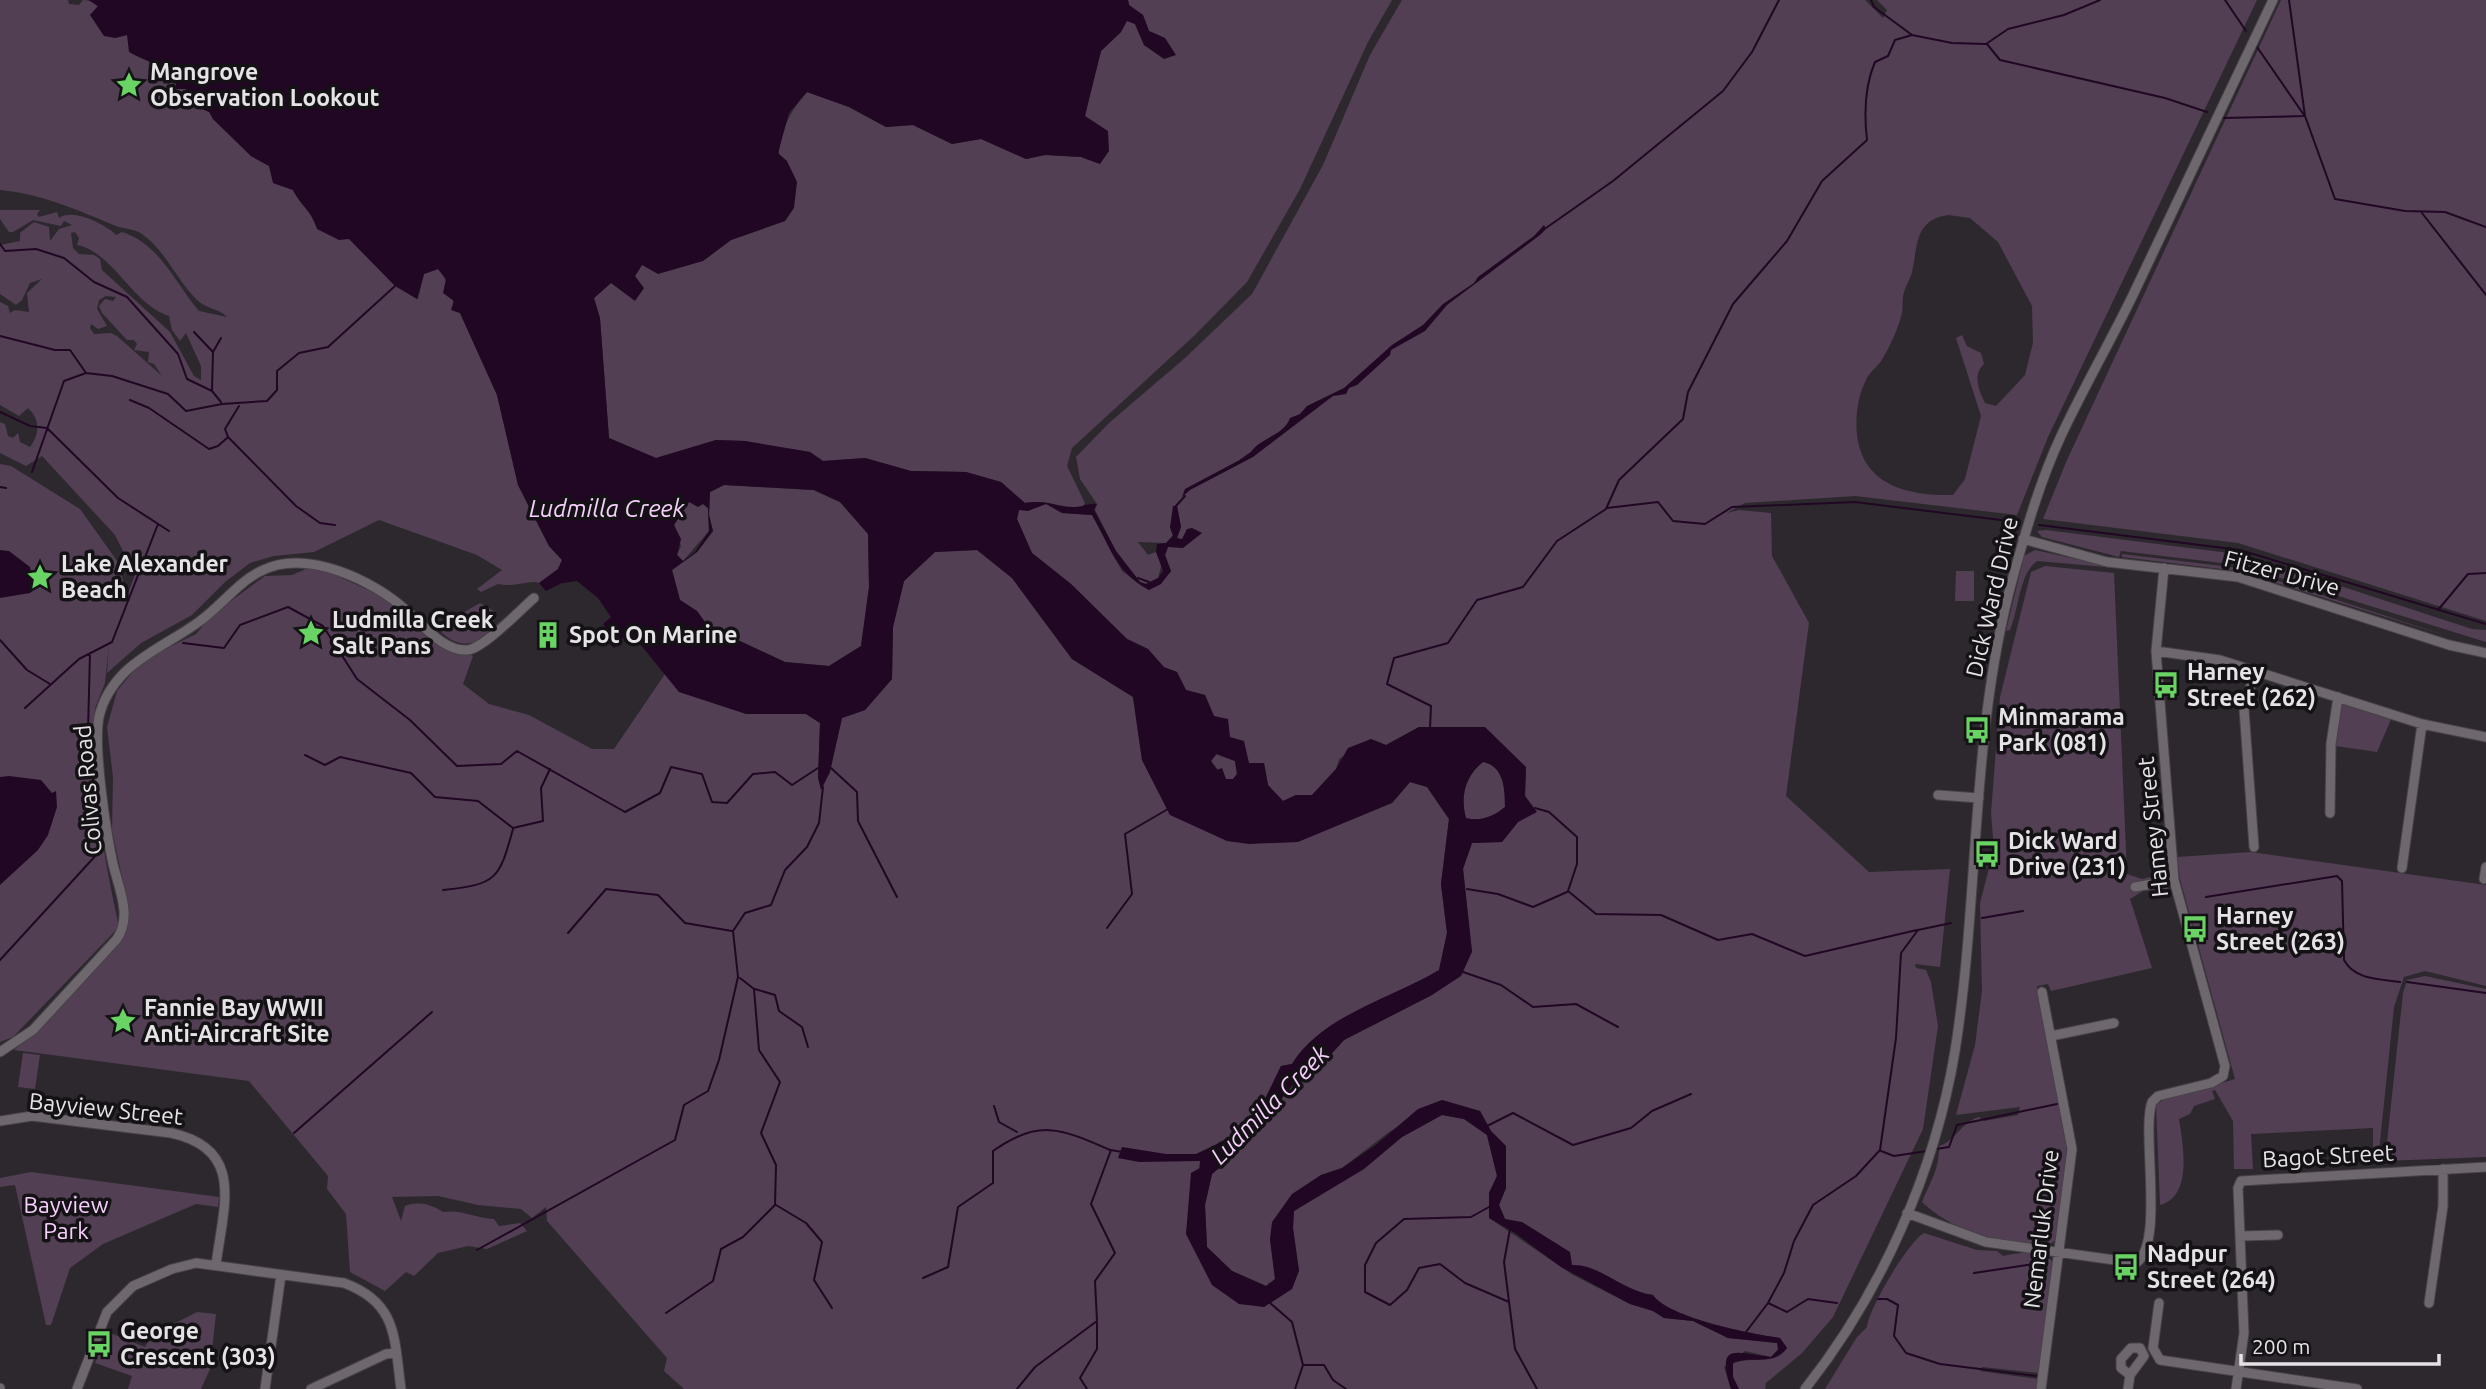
<svg xmlns="http://www.w3.org/2000/svg" width="2486" height="1389" viewBox="0 0 2486 1389" font-family="Ubuntu,sans-serif">
<rect width="100%" height="100%" fill="#2d282e"/>
<!-- green -->
<path fill="#523f54" fill-rule="evenodd" d="M0,0H68L69,4L79,5L83,0C101,0 108,24 115,38L127,35C153,56 181,75 195,106L210,112L213,119L251,156L269,166L274,183L293,190C304,211 329,222 347,237C372,259 387,281 418,299L424,274L438,269C447,281 456,295 452,310L460,313L497,395L518,485L549,546L562,560L558,569L539,583C530,579 515,588 498,584L481,592L477,589L502,570L477,555L379,520L314,552L274,556L250,563L225,582L192,615L141,643L107,673L109,644L105,683L95,708V732L90,733C94,798 105,863 119,927L13,1037L0,1042V464L11,466L80,509L120,565L126,598L135,575L115,535L42,456L26,466L0,453V422L5,424L8,436L13,438L18,433L20,442L30,447C40,434 40,419 28,408L19,416L0,405V302L8,306L10,313L15,310L29,312L27,293L42,279L30,283L22,300L16,305L0,294V245L20,241V233L34,222L49,227L50,241L59,229L72,225L64,221L61,226L33,220L13,232H9L0,219V210H40L37,214L39,217L57,212L59,218C73,208 105,224 116,235L122,232C160,244 175,283 199,311L227,317C219,308 205,309 196,299C176,279 166,251 142,234C135,229 124,229 116,226C77,210 43,194 0,190ZM75,232L79,238L77,245C112,251 133,305 169,316L172,330L180,341L186,333L201,366V380L194,376L170,332L102,270L100,259L94,255L79,254L73,248L71,233ZM106,296L116,297L113,301L105,299L99,306L102,313L127,340H134L137,344L134,350L149,352L148,362L154,364L162,376L117,336L111,333L94,334L90,328L91,324L98,329L107,326L97,309L99,300Z
M1128,0H1392L1368,42L1300,189L1247,282L1195,335L1072,448L1067,466L1085,503L1083,506C1062,510 1049,499 1025,503L1001,482L966,472L911,471L865,458L823,461L810,452L745,441L716,440L656,458L609,438L600,319L594,298L611,283L635,276L642,265L703,261L731,240L785,221C779,168 768,136 807,92L849,107L886,127L913,125L952,144L981,139L1026,159L1045,155L1081,157L1100,164L1085,117L1088,101L1101,51L1121,32L1126,20L1135,24L1144,45L1164,58L1165,38L1149,31L1143,15L1129,5Z
M1402,0H1865L1883,18L1887,10L1877,0H2257L2048,437L2017,515L1855,496L1745,503L1727,513L1739,510L1771,513L1772,556L1809,623L1786,796L1869,872L1950,869L1940,967L1915,964L1916,968L1926,970L1931,982L1938,1026L1923,1129L1833,1317L1802,1353L1766,1383L1765,1389H1739L1733,1377L1732,1364C1752,1355 1773,1367 1787,1348L1780,1338C1752,1334 1669,1318 1653,1295C1624,1292 1598,1263 1572,1266C1552,1246 1534,1225 1505,1219L1499,1205L1506,1188V1146L1491,1131L1480,1111L1442,1100L1389,1132L1342,1168L1321,1175L1292,1195L1270,1239L1275,1279L1266,1286L1232,1271L1207,1247L1205,1205L1212,1174L1234,1156L1301,1075L1325,1061L1344,1040L1432,995L1472,952L1463,868L1472,843L1502,842L1518,822L1536,812L1525,796L1526,767L1447,728L1419,727L1386,745L1371,739L1339,759L1336,769L1312,795H1296L1283,801L1268,785L1264,763H1249L1214,716L1205,695L1186,690L1177,672L1164,668L1148,649L1127,639L1071,584L1032,553L1017,519L1019,510L1047,504L1062,513L1092,515L1122,571L1149,590L1171,572L1165,555L1168,547L1201,533L1187,529L1182,540L1177,538L1181,527L1177,506L1170,527L1173,535L1166,543L1138,542L1148,555L1156,552L1162,563L1158,578L1146,584L1140,582L1116,551L1095,510L1097,504L1080,479L1076,457L1109,423L1185,358L1252,294L1323,165L1370,55ZM1948,215L1970,218L1998,242L2032,306L2033,343L2025,375L1996,406L1985,403C1979,390 1972,375 1984,364L1981,353L1967,346L1962,335L1956,338L1981,416L1965,479L1953,495C1909,496 1863,486 1857,435C1855,415 1858,395 1867,378C1870,372 1877,367 1881,361C1889,349 1899,327 1902,313C1903,307 1902,302 1903,297C1904,288 1910,280 1912,272C1918,246 1914,220 1948,215Z
M2281,0H2486V621L2238,543L2043,519L2067,460Z
M724,485L813,490L840,502L868,534L869,587L861,646L829,666L785,662L707,626L697,611L680,600L672,570L697,552L713,531L709,515L710,492Z
M689,502L703,504L708,508L709,531L683,561L677,555L681,546L674,525Z
M2046,530L2245,555L2472,629L2486,630V642L2239,565L2121,551L2119,557L2042,537L2037,531Z
M977,550L1012,578L1072,659L1133,697L1142,760L1170,815L1392,803L1410,782L1427,787L1449,819L1441,884L1447,933L1439,970C1393,998 1322,1015 1292,1064L1281,1066L1265,1099L1238,1134L1219,1142L1200,1161L1186,1234L1197,1254L1239,1304L1299,1271L1293,1228L1294,1211L1363,1169L1402,1137L1442,1115L1464,1119L1487,1135L1497,1176L1489,1193V1218L1573,1275L1630,1304L1653,1311L1664,1318L1693,1321L1728,1338L1778,1343V1349L1771,1357L1745,1351L1724,1367L1731,1389H684L664,1371L667,1358L547,1221L546,1207L532,1218L521,1209L478,1205L438,1196L392,1197L401,1221L405,1206C419,1201 430,1204 443,1212C461,1209 475,1218 494,1219L499,1226L520,1223L527,1231L487,1249L468,1246L438,1253L414,1276L406,1272L385,1291L350,1272L346,1214L327,1189L328,1176L249,1081L14,1050L38,1028L126,933L129,910L112,830L113,777L107,727L117,691L131,674L151,656L196,634L212,615L265,576L292,575L308,568L329,572L383,597L399,606L409,618L473,656L463,684L489,704L529,715L592,749H614L665,674L680,692L746,713L806,714L820,723L818,778L832,759L842,718L865,710L892,679L893,627L904,581L935,552Z
M2035,550L2117,568L2037,561C2019,574 2019,609 2010,630L2006,631L2024,556Z
M2122,554L2239,568L2450,637L2238,571L2122,557Z
M2045,566L2114,573L2127,874L2142,879L2155,876L2163,865L2164,886L2168,887L2169,895L2162,889L2143,891L2130,899L2152,968L2051,991L2048,984L2037,986L2066,1130L2067,1163L2057,1239L2049,1245C2004,1244 1954,1233 1922,1202C1930,1182 1940,1168 1939,1146C1955,1142 1961,1122 1979,1117L1984,1121L2018,1115L2020,1107L1956,1115L1975,1045L1982,991L1980,903L1994,849L1991,813L2000,697L2031,572Z
M1956,571H1974V601H1955Z
M480,603L494,611V621L484,640C464,646 455,645 440,631L445,623Z
M2345,703L2392,717L2377,752L2335,746L2341,706Z
M1217,754L1235,761L1237,774L1233,779H1226L1211,761Z
M1483,762C1504,766 1505,789 1505,807C1494,816 1481,822 1466,818C1460,797 1465,776 1483,762Z
M2251,852L2486,885V986L2425,971L2404,977L2394,1007L2379,1151H2373V1128L2251,1134L2253,1169H2234L2233,1121L2215,1090L2212,1091L2215,1099L2194,1106L2190,1114L2179,1119C2183,1145 2193,1196 2160,1205L2156,1105L2163,1100L2235,1079L2180,879L2177,857Z
M2425,976L2486,989V1157L2385,1161L2403,993L2407,980Z
M23,1053L40,1055L35,1089L18,1087Z
M31,1172L219,1197L218,1207L196,1204L103,1244L70,1268L51,1325H46L15,1185L0,1187V1178Z
M1924,1233L1977,1250L1997,1251L2003,1256C2020,1253 2040,1248 2053,1262L2039,1373L1982,1367L1980,1371L2038,1379L2037,1389H1825L1857,1337L1867,1327C1868,1310 1908,1242 1924,1233Z
M197,1312L216,1314L210,1369L201,1389H128L132,1376L95,1363L108,1332L145,1347L152,1335Z"/>
<!-- water -->
<path fill="#210724" fill-rule="evenodd" d="M89,0H1128L1129,5L1143,15L1149,31L1165,38L1176,55L1164,59L1144,45L1135,24L1127,21L1121,32L1101,51L1085,116L1108,131L1109,151L1100,164L1081,157L1045,155L1026,159L981,139L952,144L913,125L886,127L849,107L807,92L789,113L778,153L787,161L797,182L794,208L785,221L731,240L703,261L658,274L642,265L635,276L644,288L635,301L611,283L594,298L600,318L609,438L656,458L716,440L745,441L810,452L823,461L865,458L911,471L966,472L1001,482L1025,503C1050,499 1055,508 1076,507C1084,507 1086,503 1097,504L1094,510L1116,551L1140,582L1146,584L1158,578L1163,571L1156,552L1157,544L1166,543L1173,536L1170,527L1173,506H1177L1181,527L1177,538L1182,539L1187,529L1192,528L1202,533L1183,548L1168,547L1165,555L1171,571L1161,584L1149,590C1114,571 1111,547 1092,515L1062,513L1046,504L1028,511L1019,510L1017,519L1032,553L1071,584L1127,639L1148,649L1164,667L1177,672L1186,690L1205,695L1214,716L1228,719L1230,737L1244,741L1249,763H1264L1268,785L1283,801L1296,795H1312L1336,769L1348,748L1371,739L1386,745L1419,727H1485L1526,767L1525,796L1537,812L1518,822L1502,842L1472,843L1463,869L1472,952L1461,976L1432,995L1344,1040L1325,1061L1301,1075L1234,1156L1212,1174L1205,1205L1207,1247L1232,1271L1266,1286L1275,1279L1270,1239L1272,1222L1292,1194L1321,1175L1342,1168L1377,1144L1418,1109L1442,1100L1480,1111L1491,1131L1506,1146V1188L1499,1205L1505,1219L1522,1222L1570,1252L1572,1265C1598,1263 1624,1292 1653,1295C1668,1318 1752,1334 1780,1338L1787,1348C1773,1367 1752,1355 1733,1363V1377L1739,1389H1731C1715,1340 1738,1354 1771,1357L1778,1350L1777,1343L1728,1338L1693,1321L1664,1318L1653,1311L1630,1304L1561,1267L1515,1233L1489,1218V1193L1497,1176L1487,1135L1464,1119L1442,1115L1402,1137L1364,1169L1294,1211L1293,1228L1299,1271L1292,1289L1264,1307L1239,1304L1212,1285L1186,1234L1191,1173L1200,1168V1161L1139,1162L1118,1158L1122,1147L1166,1154H1196L1238,1134L1265,1099L1281,1066L1292,1064C1322,1015 1393,998 1439,970L1447,933L1441,884L1449,819L1427,787L1410,782L1392,803L1298,842L1249,844L1227,841L1170,815L1142,760L1133,697L1072,659L1012,578L977,550L935,552L904,581L893,627L892,679L865,710L842,718L830,772L821,790L818,778L820,723L806,714H746L679,692L631,633L625,635L614,648L611,645L621,630L613,637L603,624L611,617L598,598L577,581L562,583L546,591L539,583L558,569L562,560L549,546L518,485L497,395L460,313L451,310L454,301L443,293L446,279L438,269L424,274L417,299L395,286L349,239L339,240L317,229C310,208 302,208 293,190L273,183L269,166L251,156L213,119L209,112L195,106L187,89H176V78C166,67 143,60 129,52L127,35L115,38L104,36L90,15L98,6ZM724,485L814,490L840,502L868,534L869,587L861,646L829,666L785,662L708,626L697,611L680,600L672,570L697,552L713,531L709,515L710,492ZM689,502L698,507L703,504L708,508L709,531L695,552L683,561L677,555L681,539L674,525ZM1216,754L1235,761L1237,774L1233,779H1226L1222,768L1217,770L1211,761ZM1483,762C1504,766 1505,789 1505,807C1494,816 1481,822 1466,818C1460,797 1465,776 1483,762Z
M1544,225L1546,229L1540,235L1447,305L1425,331L1391,350L1390,355L1357,385L1349,388L1346,394L1333,396L1253,457L1190,490L1182,497L1185,489L1249,455C1258,438 1284,436 1290,418L1300,414L1307,406L1344,388L1392,345L1423,325L1443,304L1474,283L1478,277L1534,236Z
M0,550L9,551L30,567L34,588L30,593L0,598Z
M9,776L41,780L52,793L56,791L57,807L48,835L38,850L0,885V777Z"/>
<g fill="none" stroke-linecap="round" stroke-linejoin="round">
<!-- stream -->
<path stroke="#210724" stroke-width="2" d="M1871,0L1874,7L1912,35L1952,43L1986,44L2008,29L2064,15L2100,0
M2225,0L2246,31
M2289,0L2305,116L2335,199L2405,211L2445,212L2486,227
M1987,44L2000,60L2165,98L2207,112
M2257,47L2304,115
M2223,118L2304,116
M2422,213L2486,295
M1546,228L1613,181L1723,91L1752,52L1779,0
M0,244L5,251L36,249L64,258L94,282L127,297L178,354L187,379L212,391L221,402
M194,332L213,352L212,390
M0,336L55,350H70L86,373
M213,352L221,338
M130,400L149,408L209,449L218,446L227,438
M239,406L225,429L228,437L296,506L320,523L335,525
M0,412L30,426L47,428L118,498L169,531
M1241,460L1251,453
M32,472L64,381L86,373L112,376L168,394L186,411L222,404L267,401L277,390V371L299,353L328,347L395,286
M0,487L6,488
M1175,507L1185,496
M1607,508L1658,502L1673,521L1705,524L1732,507L1855,502L2017,522
M2039,525L2240,550L2486,624
M1138,578L1149,582
M2438,610L2468,574L2486,573
M0,640L27,670L50,684
M183,643L224,648L240,625L288,607L323,626L357,679L410,720L457,766L501,764L517,751L625,812L660,793L671,767L702,774L712,802L727,803L753,774L775,772L792,785L818,768
M25,708L79,659L112,642L158,524
M1430,728L1431,706L1387,684L1394,658L1448,643L1477,600L1523,587L1557,541L1606,509L1619,480L1683,419L1688,392L1733,304L1787,241L1822,181L1867,140C1864,114 1865,85 1875,62L1888,56L1895,40L1912,35
M305,755L325,765L340,757L411,773L435,797L478,801L513,828L543,821L541,788L550,769
M831,768L857,792L858,821L897,897
M1535,808L1549,812L1577,837V864L1568,891L1596,914L1661,915L1718,940L1752,934L1805,956L1917,930
M1467,889L1498,894L1533,907L1567,892
M443,890C497,884 499,880 513,829
M2206,897L2337,876L2342,881L2344,960C2355,980 2379,979 2400,982
M1982,918L2023,911
M1107,928L1132,894L1125,834L1168,809
M568,933L606,889L658,895L685,923L732,931
M0,960L98,853L99,837L88,731L90,653
M1463,972L1501,985L1533,1007L1576,1004L1618,1027
M2407,982L2486,993
M755,989L775,995L779,1011L802,1027L808,1047
M994,1106L999,1122L1017,1132
M1487,1126L1513,1113L1573,1145L1631,1128L1652,1111L1691,1094
M294,1133L432,1012
M1936,1149L1949,1147L1957,1125L2057,1104
M1881,1151L1894,1156L1927,1151
M776,1205L806,1223L822,1242L814,1280L832,1308
M1489,1207L1471,1217L1404,1219L1376,1243L1365,1265V1292L1390,1305L1407,1290L1419,1268L1440,1264L1465,1283L1509,1302
M1510,1229L1504,1262L1515,1349L1537,1389
M477,1250L675,1140L684,1105L708,1091L719,1060L738,977L733,931L745,913L771,905L785,870L807,847L819,823L823,787
M1974,1273L2047,1262
M923,1278L948,1267L958,1207L993,1183V1151C1039,1118 1062,1129 1110,1150
M1878,1299H1887L1898,1305L1894,1336L1906,1353L1940,1364L2036,1376
M1269,1302L1292,1322L1303,1365L1295,1389
M1768,1303L1787,1312L1808,1299L1837,1303
M666,1313L713,1281L721,1249L743,1237L775,1205L776,1165L761,1133L780,1082L759,1050L754,989L740,978
M1746,1332L1768,1303L1784,1273L1794,1241L1813,1205L1856,1176L1880,1150L1896,1038L1901,953L1918,930L1951,923
M1303,1365H1324L1333,1380L1346,1389
M1017,1389L1035,1367L1097,1321L1095,1281L1115,1253L1091,1204L1111,1150L1122,1152
M1087,1389L1080,1378L1097,1349V1323"/>
<defs>
<path id="minor" d="M2023,539L2107,562L2238,577L2449,645L2486,653
M2156,651L2220,660L2422,724L2486,737
M1938,795L1979,798
M2330,813L2331,744L2338,697
M2254,847L2244,709L2255,671
M2402,868L2422,724
M2484,879L2486,867
M2135,887L2174,880
M2051,1036L2114,1023
M0,1052L33,1030L116,940C133,918 119,889 113,864C106,832 93,747 99,717C103,699 113,684 125,672C147,651 176,639 200,621C221,606 238,582 261,571C306,548 373,580 407,611C423,625 444,652 468,650C484,648 520,610 534,598
M0,1121L32,1116L171,1133C246,1149 223,1207 216,1265
M1907,1213L1986,1242L2136,1263C2165,1244 2141,1131 2152,1102L2158,1096L2211,1083L2223,1076L2225,1066L2174,880L2156,651L2164,568
M2240,1236L2278,1235
M2159,1303L2153,1348L2160,1360L2357,1389
M2429,1303L2443,1206V1169
M0,1388V1389
M77,1389L107,1312L133,1286L172,1269L196,1263L344,1283C398,1303 394,1338 401,1389
M265,1389L281,1275
M311,1389L386,1354L396,1353
M1805,1389C1881,1293 1935,1172 1955,1051C1980,894 1970,732 2013,577C2026,530 2040,481 2061,436C2083,389 2109,344 2132,297C2179,198 2226,99 2273,0
M2041,1389L2072,1149L2042,992
M2128,1389L2130,1375L2144,1356L2140,1348H2131L2121,1359V1368L2130,1375
M2236,1389L2244,1333L2238,1188L2241,1181L2486,1167"/>
</defs>
<!-- minor casing -->
<use href="#minor" stroke="#484348" stroke-width="11"/>
<!-- minor -->
<use href="#minor" stroke="#6e686e" stroke-width="9"/>
</g>
<!-- icons -->
<defs>
<symbol id="sight-bare" viewBox="-9 -9 18 18"><path d="M0-6L1.8-2.2L6-1.7L2.9 1.2L3.7 5.4L0 3.3L-3.7 5.4L-2.9 1.2L-6-1.7L-1.8-2.2Z" fill="#69d364" stroke="#141215" stroke-width="2.5" paint-order="stroke"/></symbol>
<symbol id="building-bare" viewBox="-9 -9 18 18"><path d="M-4-6H4V6H1V3H-1V6H-4ZM-2.5-4.3h1.7v1.8h-1.7ZM.8-4.3h1.7v1.8H.8ZM-2.5-1h1.7V.8h-1.7ZM.8-1h1.7V.8H.8Z" fill="#69d364" stroke="#141215" stroke-width="2.5" paint-order="stroke"/></symbol>
<symbol id="bus-bare" viewBox="-9 -9 18 18"><path d="M-5-6H5V4H4V6H2V4H-2V6H-4V4H-5ZM-3.5-4V0h7V-4ZM-3.5 1.2v1.5H-2V1.2ZM2 1.2v1.5H3.5V1.2Z" fill="#69d364" stroke="#141215" stroke-width="2.5" paint-order="stroke"/></symbol>
</defs>
<g fill-rule="evenodd">
<use href="#sight-bare" x="110" y="66" width="38" height="38"/>
<use href="#sight-bare" x="21" y="558" width="38" height="38"/>
<use href="#sight-bare" x="292" y="614" width="38" height="38"/>
<use href="#building-bare" x="529" y="616" width="38" height="38"/>
<use href="#bus-bare" x="2147" y="666" width="38" height="38"/>
<use href="#bus-bare" x="1958" y="711" width="38" height="38"/>
<use href="#bus-bare" x="1968" y="835" width="38" height="38"/>
<use href="#bus-bare" x="2176" y="910" width="38" height="38"/>
<use href="#sight-bare" x="104" y="1002" width="38" height="38"/>
<use href="#bus-bare" x="2107" y="1248" width="38" height="38"/>
<use href="#bus-bare" x="80" y="1325" width="38" height="38"/>
</g>
<g text-anchor="middle" stroke-width="7" stroke-linejoin="round" paint-order="stroke">
<!-- poi labels -->
<g font-size="23" font-weight="bold" fill="#e6e3e7" stroke="#141215" text-anchor="start">
<text x="150" y="80">Mangrove<tspan x="150" dy="26">Observation Lookout</tspan></text>
<text x="61" y="572">Lake Alexander<tspan x="61" dy="26">Beach</tspan></text>
<text x="332" y="628">Ludmilla Creek<tspan x="332" dy="26">Salt Pans</tspan></text>
<text x="569" y="643">Spot On Marine</text>
<text x="2187" y="680">Harney<tspan x="2187" dy="26">Street (262)</tspan></text>
<text x="1998" y="725">Minmarama<tspan x="1998" dy="26">Park (081)</tspan></text>
<text x="2008" y="849">Dick Ward<tspan x="2008" dy="26">Drive (231)</tspan></text>
<text x="2216" y="924">Harney<tspan x="2216" dy="26">Street (263)</tspan></text>
<text x="144" y="1016">Fannie Bay WWII<tspan x="144" dy="26">Anti-Aircraft Site</tspan></text>
<text x="2147" y="1262">Nadpur<tspan x="2147" dy="26">Street (264)</tspan></text>
<text x="120" y="1339">George<tspan x="120" dy="26">Crescent (303)</tspan></text>
</g>
<!-- street labels -->
<g font-size="23" fill="#e6e3e7" stroke="#141215">
<text transform="translate(2282 573) rotate(15)" y="8">Fitzer Drive</text>
<text transform="translate(1992 597) rotate(-77)" y="8">Dick Ward Drive</text>
<text transform="translate(88 790) rotate(-95)" y="8">Colivas Road</text>
<text transform="translate(2153 827) rotate(-96)" y="8">Hamey Street</text>
<text transform="translate(106 1109) rotate(6)" y="8">Bayview Street</text>
<text transform="translate(2328 1156) rotate(-3)" y="8">Bagot Street</text>
<text transform="translate(2041 1229) rotate(-83)" y="8">Nemarluk Drive</text>
</g>
<!-- park labels -->
<g font-size="23" fill="#f7cefc" stroke="#141215">
<text x="66" y="1213">Bayview<tspan x="66" dy="26">Park</tspan></text>
</g>
<!-- water labels -->
<g font-size="24" font-style="italic" fill="#f7cffc" stroke="#141215">
<text x="607" y="517">Ludmilla Creek</text>
<text transform="translate(1270 1105) rotate(-45)" y="8">Ludmilla Creek</text>
</g>
</g>
<!-- scale -->
<path d="M2241 1354v10h198v-10" fill="none" stroke="#e6e3e7" stroke-width="3.5"/>
<text x="2252" y="1354" font-size="21" fill="#e6e3e7" stroke="#141215" stroke-width="5" paint-order="stroke">200 m</text>
</svg>
